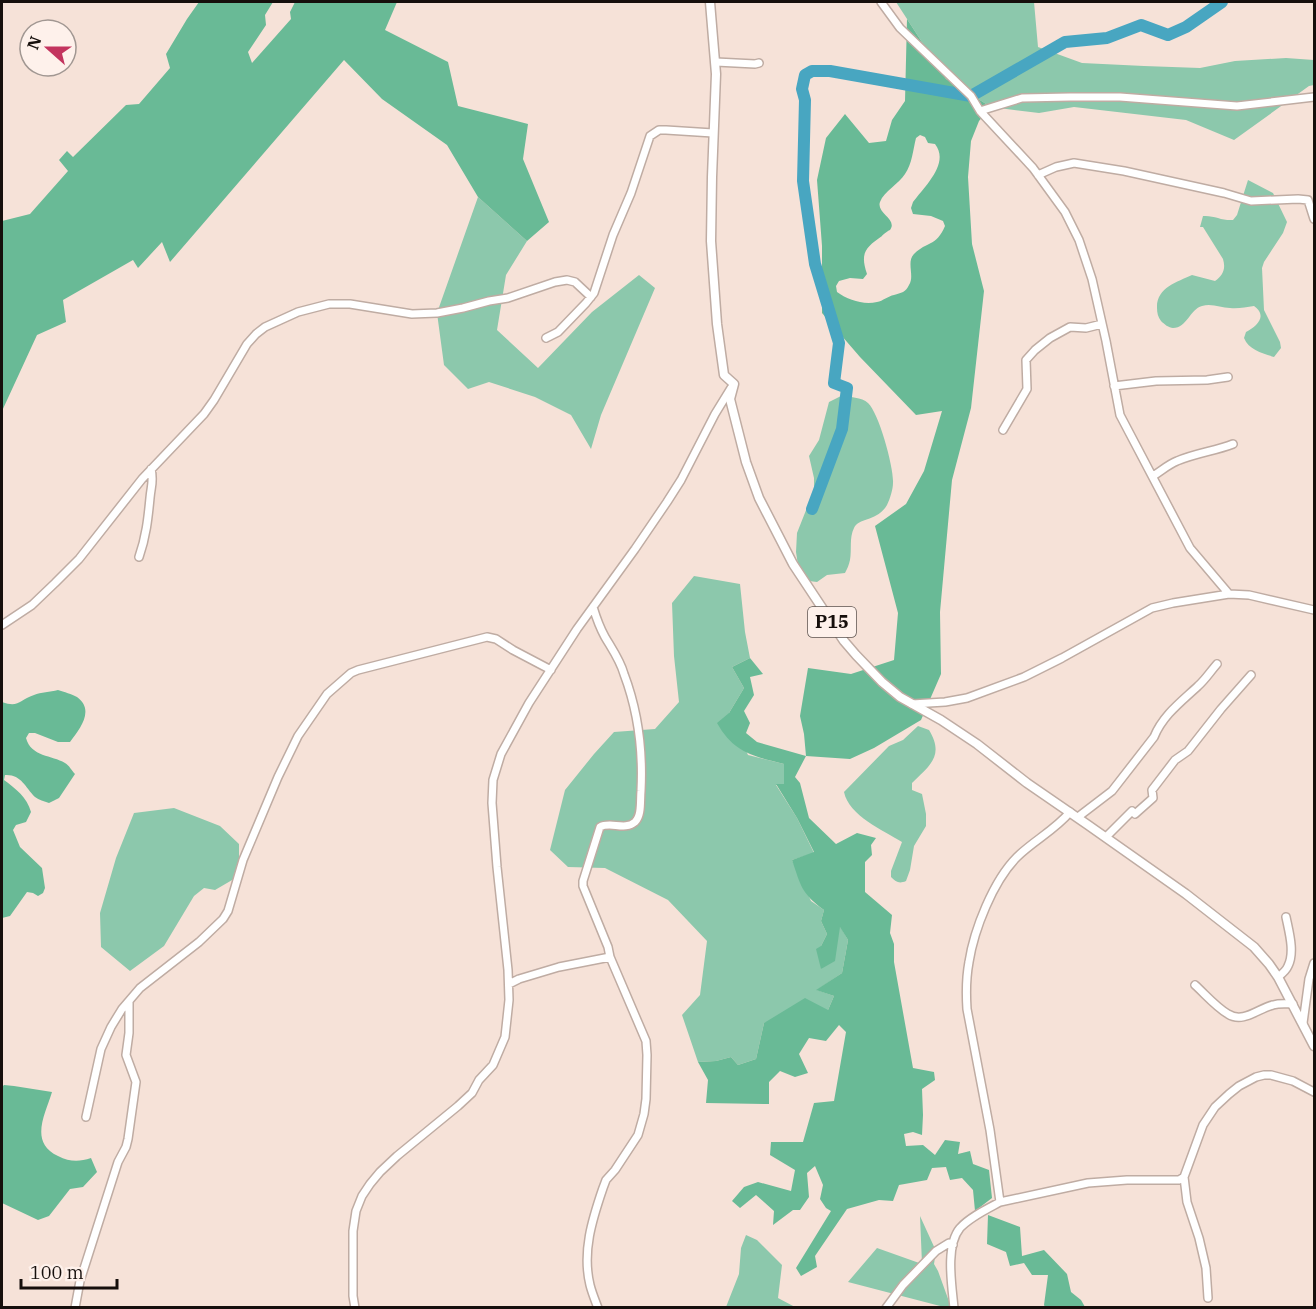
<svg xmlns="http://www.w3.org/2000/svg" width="1316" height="1309" viewBox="0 0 1316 1309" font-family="'IBM Plex Serif',serif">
<rect width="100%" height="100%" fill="#f6e2d8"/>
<!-- green -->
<path fill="#8cc8ac" d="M896,2H1034L1038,47L1082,63L1144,66L1200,68L1235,61L1286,58L1314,60V85L1309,86L1234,140L1186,120L1074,107L1039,113L991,107L946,79Z
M1248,180L1273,193L1287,222L1283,233L1264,262L1262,268L1264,310L1280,342L1281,348L1274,357C1262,353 1249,350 1244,338L1246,332C1257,326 1268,316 1254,306C1246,307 1238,309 1230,308C1221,308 1212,303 1202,306C1190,309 1187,328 1173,328C1169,328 1164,324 1161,321C1158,317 1157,313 1157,308C1156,288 1177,282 1192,275L1215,281C1223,275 1226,269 1223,259L1203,227H1200L1203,216C1214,215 1222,221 1233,220L1237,215Z
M478,197L527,241L506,275L497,330L538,368L592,312L639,275L655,288L601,415L591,449L571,415L535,397L489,382L468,389L444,365L437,313Z
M841,396C849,397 862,397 868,403C879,413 894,468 893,483C893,489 890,499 887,505C877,522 859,517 854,528C849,538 852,549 850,560C849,565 847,569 845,573L827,575L817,582L809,581L798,565L796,552L797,533L814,490V478L809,456L819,440L829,402Z
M694,576L740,584L745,632L750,658L732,667L744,688L729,713L748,755L784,764V784L776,785L797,818L814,853L792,860L811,901L824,910L821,921L827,934L821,946V969L840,926L848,940L842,973L817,990L834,996L828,1010L764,1023L756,1059L738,1065L731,1057L716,1061L698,1062L682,1015L700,995L707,941L668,900L605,868L568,867L550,850L565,790L594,754L614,732L655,729L679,702L674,656L672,603Z
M918,726L929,730C945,756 929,766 912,783V790L922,794L926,814V826L914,846L910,870L906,881C899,884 896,882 891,877V871L902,842C883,830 849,816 844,792L889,746L903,740Z
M174,808L220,826L239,844V876L215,890L204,888L194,896L164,946L130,971L101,947L100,913L116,858L134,813Z
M920,1216L936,1251L934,1264L938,1271L951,1307H944L848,1282L877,1248L922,1264Z
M746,1235L757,1240L782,1265L778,1298L795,1307H726L739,1274L741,1248Z"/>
<!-- forest -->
<path fill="#69ba96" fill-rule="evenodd" d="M199,2H273L265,15L266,25L248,52L252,63L291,19L290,12L295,2H397L385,30L448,62L458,106L528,124L523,159L549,222L527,241L478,197L447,145L382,99L344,60L170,262L162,242L138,268L133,260L63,300L66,322L37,335L2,411V221L30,214L68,171L59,160L67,151L73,157L126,105L139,104L170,68L166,54L187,19Z
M907,19L946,79L991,107L979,121L971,141L968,177L972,244L984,291L971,408L952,480L940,612L941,674L921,720L874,748L850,759L806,756L795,777L800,783L809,818L836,844L857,833L876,838L871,845L872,855L865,862V892L892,915L890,933L894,944V962L913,1068L934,1072L935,1080L922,1089L923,1115L922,1135L913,1132L904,1134L906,1146L923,1145L935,1155L945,1140L960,1142L958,1154L970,1151L973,1164L989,1170L992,1198L975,1211L973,1190L962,1178L950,1180L946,1167L932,1168L927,1180L899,1185L893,1201L879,1200L847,1209L815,1256L817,1267L801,1276L796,1268L831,1211L826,1208L820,1199L823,1185L815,1166L807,1173L809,1197L800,1210H793L773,1225L774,1211L756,1195L740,1208L732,1201L744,1187L758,1182L791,1191L795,1170L770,1155L771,1142H803L814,1103L834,1101L846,1032L839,1025L826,1041L809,1038L799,1054L808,1073L795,1077L780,1071L769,1082V1104L706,1103L708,1080L698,1062L716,1061L731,1057L738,1065L756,1059L764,1023L805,998L828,1010L834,996L816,990L842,973L848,940L840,927L835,961L821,969L816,949L821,946L827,934L821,921L824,910C801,893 801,886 792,860L814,852L797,818L776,784H784V764C753,756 734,753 717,723L729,713L744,688L732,667L750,658L763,674L750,677L754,695L744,711L750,723L746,733L757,742L806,756L804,734L800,716L808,668L851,674L894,660L898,613L875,526L906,504L924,471L942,411L916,415L860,357L822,313V246L817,180L826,138L845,114L869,143L886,141L892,120L905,101ZM920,135L925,137L928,143L935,144C950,163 925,186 913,202L911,208L913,214L931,216L943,221L945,226C936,247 927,241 914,254C906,262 915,276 909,285C906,292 901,293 894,295C888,296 883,301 877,302C863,305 848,300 837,292L836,286L839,281L850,278L863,279L867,274C860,253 865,248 882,236C882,235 889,230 890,230C898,219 876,213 880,202C884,191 899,184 905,174C912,164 913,150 916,138Z
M58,690C64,692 72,694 77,697C95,710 80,729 70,742H58L35,733H29L26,738C31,757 52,755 65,763C69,765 72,771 75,774L59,798L49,803C44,801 39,800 35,797C25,787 21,774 5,775L4,780C16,789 27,797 31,812L26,822L16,825L13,830L20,847L42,868L45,888L43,893L38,896L33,893L27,892L10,916L2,918V702C19,708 19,700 34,695C41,692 50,692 58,690Z
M4,1085L14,1086L52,1092C45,1115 29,1142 58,1156C70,1162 79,1162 91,1158L97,1172L83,1187L70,1189L49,1216L38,1220L2,1203V1087Z
M988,1215L1020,1227L1022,1256L1044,1250L1067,1274L1071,1292L1081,1300L1085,1307H1045L1044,1305L1048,1275H1032L1024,1263L1010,1266L1006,1252L987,1244Z"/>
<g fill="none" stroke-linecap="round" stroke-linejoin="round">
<!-- river -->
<path stroke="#48a6c1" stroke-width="12" d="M812,509L842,429L847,388L834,383L839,343L815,264L803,181L805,100L802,89L805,75L812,71H830L971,96L1065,42L1107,38L1141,25L1168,35L1186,27L1222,2"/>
<defs>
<path id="minor" d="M881,2L900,28L971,96L980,111L1033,168L1065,212L1079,240L1092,279L1106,341L1120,415L1190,548L1229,594
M716,62L755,64L759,63
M980,111L1022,98L1070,97H1120L1237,106L1314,97
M1038,175L1056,167L1074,163L1124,171L1224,193L1251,201L1298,199L1308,200L1314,219
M546,338L558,332L586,303L594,293L613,235L631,193L650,136L659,130H666L713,133
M1114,386L1156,381L1207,380L1228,377
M1003,430L1027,389L1026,360L1035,350L1050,338L1070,327L1086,328L1102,324
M1153,476C1161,471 1169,464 1177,461C1196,453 1215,451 1233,444
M139,557C146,537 148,519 150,498C151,486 154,481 151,469
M593,607C596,617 600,628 605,637C612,649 620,660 624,674C638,711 643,752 641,791C640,801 642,815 635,822C625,831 610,821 600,827L583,881V886L608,947L610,957L646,1041L647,1055L646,1099L644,1114L638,1135L615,1170L606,1180L603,1188C592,1220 582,1252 590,1285C592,1293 595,1300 598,1308
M2,625L32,605L55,583L79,559L142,479L204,414L214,400L247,344L256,334L265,327L298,312L329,304H350L412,314L437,313L463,308L489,301L508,298L555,282L567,280L575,282L591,297
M912,704L945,702L967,698L1024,677L1062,658L1152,608L1173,603L1229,594L1249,595L1314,610
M1078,817L1112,791L1154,737C1163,715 1181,702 1198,686C1205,680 1210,672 1217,664
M1106,837L1132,811L1135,814L1153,798L1152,790L1175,760L1188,751L1221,709L1251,675
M1278,977C1282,974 1286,971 1288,966C1295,952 1289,932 1286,917
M509,984L519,979L559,967L610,957
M1195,985C1205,994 1216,1007 1228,1014C1243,1024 1259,1008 1273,1005C1280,1003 1286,1004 1293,1004
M1303,1023L1309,979L1314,963
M86,1117L101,1049L111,1027L122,1009L140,988L199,942L223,919L228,911L243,860L278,777L298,736L327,694L351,673L358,670L487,637L496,639L513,650L551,670
M1000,1202L990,1130L967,1009C966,994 966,978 969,962C974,930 993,881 1017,857C1033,841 1055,830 1070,812
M1208,1298L1206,1268L1199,1238L1187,1202L1184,1177L1203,1125L1215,1107L1229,1094L1239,1086L1256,1077L1264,1075H1271L1293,1081L1314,1092
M75,1308L80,1281L118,1162L126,1147L128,1139L136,1082L126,1055L129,1033V1002
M355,1308L353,1296V1231L356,1211L362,1196L370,1184L380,1172L397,1156L458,1106L472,1093L479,1080L493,1065L505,1037L509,1000L508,970L497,867L492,803L493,780L501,754L529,703L577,629L635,549L667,502L681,480L715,414L731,388
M886,1308L903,1285L936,1251L949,1243L953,1245
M954,1308C952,1286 945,1246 960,1228C970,1217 987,1209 1000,1202L1088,1183L1127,1180H1179L1184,1177"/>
<path id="major" d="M710,2L716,74L712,177L711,241L717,324L724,375L734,384L730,399L746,462L759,498L793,564L844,641L856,655L882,682L900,697L941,720L977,744L1027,783L1088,825L1186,894L1254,947L1269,964L1278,977L1314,1046"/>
</defs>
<!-- minor casing -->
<use href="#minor" stroke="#bfaca3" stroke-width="10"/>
<!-- major casing -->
<use href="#major" stroke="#bfaca3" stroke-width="11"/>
<!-- minor -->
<use href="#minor" stroke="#fff" stroke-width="7"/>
<!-- major -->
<use href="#major" stroke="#fff" stroke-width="8"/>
</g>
<g text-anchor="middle" stroke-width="6" stroke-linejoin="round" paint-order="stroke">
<!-- shield labels -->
<rect fill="#fef1eb" stroke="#5c534f" stroke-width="1.5" x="808" y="607" width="48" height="30" rx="4.5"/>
<g font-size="18" font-weight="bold" fill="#160f0c">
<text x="832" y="628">P15</text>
</g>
</g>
<!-- border -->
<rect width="1316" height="1309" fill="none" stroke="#160f0c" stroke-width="6"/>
<!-- north arrow -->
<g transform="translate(48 48) rotate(291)"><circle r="28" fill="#fef1eb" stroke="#a19792" stroke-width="1.5"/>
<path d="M0-4.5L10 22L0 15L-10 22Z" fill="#c3345e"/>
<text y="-9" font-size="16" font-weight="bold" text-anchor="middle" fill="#160f0c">N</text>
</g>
<!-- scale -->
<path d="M21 1279v9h96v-9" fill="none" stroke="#160f0c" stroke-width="3"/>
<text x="30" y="1279" font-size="18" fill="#160f0c" stroke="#fef1eb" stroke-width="4.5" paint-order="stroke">100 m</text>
</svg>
